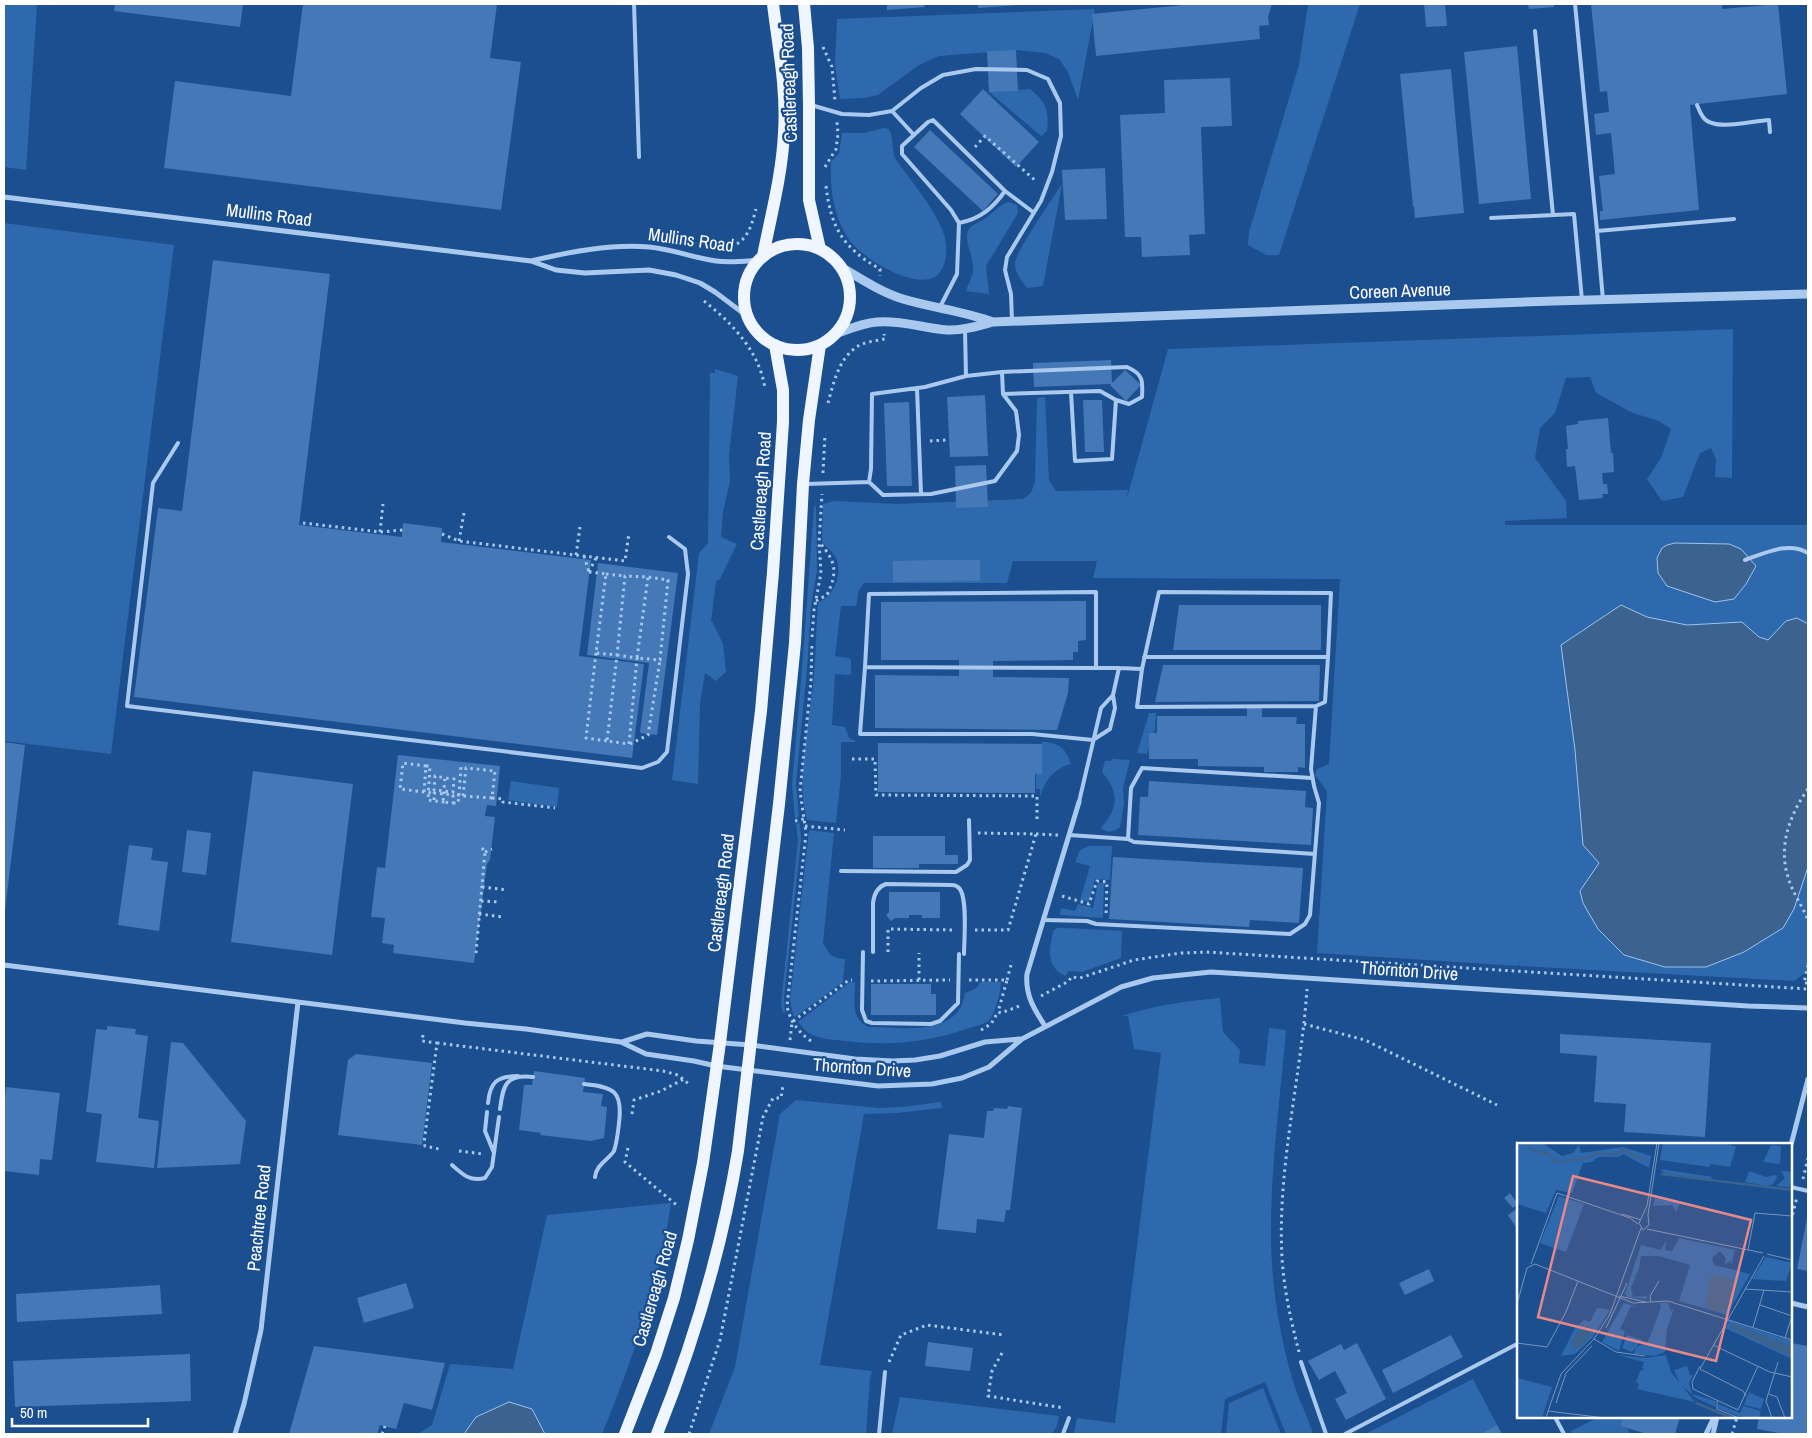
<svg xmlns="http://www.w3.org/2000/svg" width="1812" height="1438" viewBox="0 0 1812 1438" font-family="'Archivo Narrow',sans-serif">
<rect width="100%" height="100%" fill="#1b4f8f"/>
<!-- green -->
<path fill="#2e69ad" d="M4,4H37L26,170L4,167Z
M1308,4H1360L1279,255H1266L1248,245L1249,232L1299,65Z
M1095,9L1078,100L1068,72L1059,59L1045,53L1016,50L939,56L919,65L878,95L864,98L840,99L835,65L837,19Z
M1030,89C1047,103 1049,110 1047,131L1041,136L989,92Z
M884,128L889,129C894,138 891,148 895,158C898,163 903,169 906,173C920,193 939,215 945,238C947,247 947,256 944,264C933,304 860,258 848,238C833,215 830,189 831,162L839,153L842,133H864Z
M1062,184L1043,286L1027,288C1022,281 1014,272 1015,263C1016,251 1053,198 1062,184Z
M1008,202L1017,205L1018,213L986,266L989,294L966,291C968,284 973,276 973,269C974,255 961,237 970,228C974,223 981,222 986,218C994,212 999,205 1008,202Z
M4,223L174,245L111,754L4,741Z
M1733,329L1732,478L1715,477L1716,459L1711,448L1700,453L1683,497L1662,501L1647,479L1661,458L1671,429L1659,421L1633,413L1596,393L1590,377L1566,378L1555,413L1540,428L1535,458L1566,501L1567,518L1505,521V525H1808V971L1794,981L1520,966L1518,964V966L1317,953L1327,791L1315,775L1317,769L1329,764L1340,579L1093,578L1097,561H1013L1007,583H864L858,592L857,604L855,606H841L835,656L849,658L851,660V674L848,675L835,674L832,725L845,727L849,738L857,742H841V775L836,823L807,820C795,774 810,722 814,676C816,652 816,627 818,603C834,596 843,575 836,558C833,552 827,547 822,543L823,504L834,501L897,504L1023,499L1031,493L1035,482L1037,398L1045,397L1049,480L1056,491L1128,490L1127,498L1168,349Z
M715,369L738,376L729,455L730,482L723,511L721,537L737,544L720,579L716,581L711,622L712,621L723,644L726,672L716,681L705,673L700,703L698,784L672,780L699,553L708,543L710,373H715Z
M816,505L817,571L811,606L807,669L796,783L799,817L795,819L792,785L802,669L814,507Z
M1149,713H1156L1155,729L1147,754L1137,753Z
M1042,742C1058,742 1066,748 1071,764C1054,768 1045,780 1040,797V789H1036V772L1042,771Z
M1112,759L1130,760L1123,788L1124,804L1120,827C1114,832 1107,834 1101,828C1118,808 1120,793 1102,772L1105,761H1111Z
M511,781L559,788L557,807L508,800Z
M800,823L801,840L784,998L785,1013H783L781,1004L798,841L796,824Z
M809,830L834,833L823,943C829,954 833,959 845,959L843,982L795,1017L793,1015L790,1000Z
M1089,846H1112L1110,880L1095,879L1089,902L1080,900L1090,866L1075,862L1080,850Z
M1098,883H1104L1103,918L1060,915L1061,908L1075,911L1078,904L1093,908Z
M1057,928C1079,928 1100,930 1122,931L1121,958L1082,972L1069,971L1065,976C1045,966 1049,947 1054,930Z
M850,982H855C855,1001 850,1017 868,1027C901,1027 959,1038 965,993L977,988L980,982H1001C1001,990 995,1016 988,1021C982,1025 973,1027 966,1029C926,1043 887,1046 846,1041C835,1040 822,1039 812,1035C806,1032 802,1027 798,1022Z
M1220,998L1223,1032L1240,1050L1239,1063L1265,1066L1269,1028L1286,1030C1280,1100 1270,1171 1271,1242C1272,1286 1279,1332 1291,1374C1296,1395 1307,1414 1313,1434H1286L1265,1382L1225,1399L1221,1434H1074L1077,1418L1115,1423L1161,1053L1134,1049L1128,1016H1122C1156,1005 1186,1001 1220,998Z
M796,1100L879,1108L902,1107L941,1102L942,1108L897,1113L864,1114L820,1365L872,1371L870,1378L866,1434H709L735,1367L780,1114Z
M671,1203C659,1286 633,1358 602,1434H418L432,1425L450,1364L513,1369L547,1215Z
M1473,1379L1497,1425L1480,1434H1365Z
M1263,1388L1281,1434H1226L1229,1403Z
M900,1397L1059,1416L1057,1426L1052,1434H892Z
M1599,1417H1623L1620,1426L1628,1429L1630,1434H1573L1571,1431Z"/>
<!-- water -->
<path fill="#3c6290" stroke="#9cc4f0" d="M1675,543L1729,544L1741,549L1756,566L1746,584L1734,599L1715,602L1667,586L1658,573L1657,558L1662,548L1667,545Z
M1621,605L1647,617L1687,625L1742,622L1759,637L1768,640L1786,621L1797,618L1808,624V867L1794,909L1783,928L1744,952L1706,967H1665L1624,955L1598,929L1583,903L1580,891L1599,863L1583,845L1575,750L1561,645Z
M509,1402L532,1409L545,1434H464L476,1417Z"/>
<!-- building -->
<path fill="#4478b7" d="M115,4H243L240,27L114,11Z
M303,4H497L490,58L521,62L501,210L164,168L175,81L291,96Z
M887,4H924L925,7L887,10Z
M978,4H1020V5L978,8Z
M1194,4H1272L1268,17L1269,25L1259,26L1260,39L1096,56L1092,14Z
M1424,4H1445L1447,26L1426,27Z
M1528,4H1554V7L1529,9Z
M1591,4H1722V9L1778,4L1787,94L1690,105L1699,210L1600,220V211H1603L1599,176L1615,174L1611,133L1596,135L1594,114L1609,112L1607,91L1600,92Z
M1517,46L1531,199L1479,204L1464,52Z
M1016,50L1018,91L989,92L987,51Z
M1451,69L1464,213L1415,218L1414,206L1413,207L1400,74Z
M1230,78L1232,126L1201,127L1205,234L1189,235L1190,255L1142,257L1141,237H1125L1120,115L1165,113L1164,80Z
M983,89L1039,142L1016,167L960,114Z
M930,130L998,194L983,211L914,147Z
M1105,168L1107,219L1065,220L1062,170Z
M213,260L330,274L299,525L402,537L403,523L442,528L441,542L591,560L579,656L644,664L632,758L134,697L158,508L182,511Z
M1111,360L1112,383L1125,370L1141,385L1126,401L1110,385L1111,384L1034,387L1033,363Z
M985,395L988,456L950,457L947,397Z
M1083,400H1102L1104,452H1085Z
M909,402L912,486H887L884,403Z
M1608,418L1611,453H1613L1614,472L1602,473L1603,484H1607L1608,494H1602L1603,498L1579,500L1575,466L1567,467L1566,449H1568L1566,426L1578,424V421Z
M986,465L988,507L956,508L955,466Z
M937,560H980V581L893,582V561Z
M598,563L678,573L657,735L640,733L649,663L587,655Z
M1086,601V640L1078,641V652H1073V660L993,661V677L1069,678L1068,693L1057,730L875,728V675L959,676V660H881V602Z
M1179,605H1321V650H1173Z
M1163,665H1320L1319,701L1155,702Z
M1247,707H1262V717H1297L1296,724H1305V768L1298,767V772H1264V767L1198,766V759H1149V733H1157V716H1247Z
M4,742L25,745L5,911L4,910Z
M878,743L1042,744V774H1035V793L878,792Z
M398,755L500,766L496,806L487,805L485,816L495,817L490,860L487,864L474,963L393,953L394,945L382,943L385,918L371,917L377,867L385,868Z
M253,771L353,784L332,955L231,942Z
M1149,781L1306,791L1305,807L1313,808L1311,845L1138,835L1140,797H1148Z
M187,830L211,833L206,875L182,872Z
M873,836H945V855H958V864H919V868H873Z
M129,845L153,848L151,860L168,862L159,931L118,925Z
M1113,857L1303,868L1299,923L1250,920L1249,927L1109,919Z
M889,892H940V918H922V915H909V918H895L891,921L886,915L889,912Z
M871,984H931V994H936V1015H871Z
M107,1026L136,1029L135,1034L148,1036L138,1118L159,1121L154,1168L96,1162L102,1114L86,1112L96,1029L107,1030Z
M1560,1034L1711,1043L1705,1137L1624,1132L1626,1104L1594,1102L1597,1056L1560,1053Z
M171,1042L183,1043L246,1121L240,1164L157,1168Z
M356,1054L432,1063L422,1145L338,1135L348,1060Z
M534,1071L585,1078L583,1092L603,1094L601,1106L607,1107L604,1138L591,1141L540,1135L541,1133L519,1130L524,1085H532Z
M6,1087L60,1093L52,1160L40,1159L39,1175L4,1171V1107Z
M1008,1106L1022,1108L1010,1210H1006L1004,1222L977,1219L976,1233L937,1229L949,1134L984,1138L987,1111H993L994,1108L1007,1109Z
M1510,1193L1518,1204L1513,1208L1504,1198Z
M1518,1208V1230L1508,1215Z
M1807,1218H1808V1271L1797,1269Z
M1429,1269L1434,1281L1405,1295L1399,1283Z
M406,1283L414,1308L364,1323L357,1298Z
M160,1285L162,1314L17,1322L16,1294Z
M1451,1335L1463,1357L1393,1393L1382,1370Z
M928,1342L973,1348L970,1371L925,1366Z
M1357,1343L1386,1399L1346,1420L1335,1399L1347,1393L1335,1371L1319,1380L1308,1361L1341,1344L1344,1350Z
M1791,1343L1808,1346V1434H1784L1757,1429L1759,1417H1791Z
M314,1346L445,1363L432,1410L404,1403L396,1429L380,1425L377,1434H289Z
M190,1354L191,1401L15,1407L13,1361Z
M1623,1417H1680L1675,1434H1647L1620,1426Z
M1497,1425L1502,1434H1480Z"/>
<g fill="none" stroke-linecap="round" stroke-linejoin="round">
<!-- path -->
<path stroke="#a9c9ee" stroke-width="3" stroke-dasharray="2.5 4" stroke-linecap="butt" d="M823,47L832,67L835,101
M975,147L985,136L1037,182
M825,167L836,149L838,134L837,122
M826,186C831,228 843,248 880,269V276
M718,248C745,248 750,231 756,209
M704,301C732,323 760,352 765,389
M828,403C833,385 838,361 854,349C861,342 875,341 885,339L884,334
M930,441L946,440
M823,473L825,434
M303,523L380,532L403,530
M380,532L383,504
M442,534L459,541L625,561L629,533
M459,541L464,513
M576,555L580,527
M584,556L589,572
M589,572L606,574L596,653L617,655L625,576L648,577L637,658L660,660L668,580L648,577
M589,572L596,558
M606,574L625,576
M816,601L827,595C838,572 836,562 820,543
M812,637L814,610L821,573L819,542L822,494
M596,653L586,738L607,741
M617,655L637,658L629,744L607,741Z
M630,744L648,735L660,660
M852,759H875L876,795L1037,796V820
M426,766H430L428,800L443,802V804
M1808,789C1790,814 1778,846 1788,877C1792,892 1802,905 1808,920
M424,792L426,766L403,763L400,789L424,792L434,793
M463,796L466,768L495,771L492,798L463,796L459,795L461,767L466,768
M492,798L503,799V802L555,808
M434,800V793L453,795V803L443,802C444,794 444,786 445,778L435,776L434,790L453,792L454,779L445,778
M453,803H458L459,795H457
M795,821L804,819
M805,826L845,830
M1036,834L1058,835
M485,852L492,849
M482,887L507,890
M1062,896L1089,904L1097,881L1107,882L1106,915
M481,901L499,902
M479,914L503,917
M975,930H1008L1036,834L978,833
M888,952V929L954,930
M476,953L485,852L482,848
M1808,965L1804,983H1808
M919,980V953
M969,980H1007L998,1012
M1007,980L1012,961
M871,981L950,980
M1041,996L1069,981L1071,977L1080,978L1134,960L1181,953L1206,952L1808,989
M1304,1024L1365,1040L1497,1105
M981,1030L991,1024L998,1012L1001,1013L1022,1005
M423,1035L422,1041L437,1043L424,1143L425,1146L439,1149
M790,1040L792,1022L849,980H852
M811,1041C798,1032 790,1021 787,1006L806,833L800,791L811,681L812,643
M437,1043L663,1071L678,1075L690,1085
M632,1114L634,1100L661,1091L684,1079
M628,1148L625,1162L679,1207
M459,1151L483,1154
M1803,1179L1808,1158
M1791,1221L1797,1197
M1299,1352C1291,1321 1284,1290 1282,1258C1277,1168 1301,1078 1307,989
M1002,1353L992,1371L988,1396L1064,1408
M889,1362L901,1335L927,1325L1004,1335
M382,1434L385,1426
M689,1434L720,1340L763,1117L773,1098H781L783,1085
M1732,1434L1737,1417"/>
<!-- service -->
<path stroke="#a9c9ee" stroke-width="4" d="M634,4L639,157
M1575,4L1597,231L1734,219
M1535,31L1553,215
M811,105L842,114L869,115L892,111L921,88L943,75L976,69L1027,70L1048,79L1060,103L1061,136L1052,172L1041,201L1007,257L1005,270L1011,294L1012,321
M1697,105C1700,112 1703,121 1712,123C1726,128 1753,121 1769,120L1770,132
M892,111L914,135
M1491,218L1574,214L1582,300
M959,223C980,219 993,208 1005,191
M1597,231L1603,300
M940,307L957,274L959,223L951,210L902,154V146L928,122L933,120L1005,191L1033,212
M1002,372L1127,367C1143,374 1143,380 1142,397L1129,404L1116,400L1100,391L1003,394
M917,388L921,494
M1071,392L1075,461L1112,459L1116,400
M178,443L153,483L127,706L642,768L658,762L667,752L688,574L685,549L669,537
M869,482L871,469L872,394L925,387L966,376
M806,484L869,482L883,495L931,494L995,481L1017,451L1019,435L1016,411L1003,394L1002,372L966,376L965,330
M1745,560C1765,553 1789,541 1808,553
M865,667L860,734H1032L1093,740L1110,729L1115,708L1113,695L1119,668H1096L865,667L869,594L1096,592V668
M1119,668L1142,669L1159,592L1331,593L1328,657H1144
M1316,706L1325,702L1328,657
M1312,778L1142,768L1131,788L1128,839L1134,842L1315,854
M1079,802L1101,708L1113,695
M1069,835L1128,839
M841,871L956,872L967,865L970,860L969,820
M1043,920L1087,921L1096,924L1290,934L1305,924L1310,915L1319,803L1314,786L1311,769L1316,706L1137,707L1142,669
M863,952L862,1010L866,1021L872,1023L931,1024L940,1021L958,1003L959,954
M873,952V903C874,894 877,887 886,884L952,885C954,885 957,886 959,888C968,897 964,941 964,954
M584,1084C614,1087 623,1091 619,1123C618,1132 617,1142 614,1151C608,1160 596,1165 595,1177
M488,1103C490,1082 497,1076 518,1076
M500,1109C503,1086 505,1074 533,1077
M487,1112L485,1131L494,1153
M452,1165C462,1174 470,1182 485,1178L492,1167L499,1117
M1791,1187L1808,1191
M1301,1362L1326,1434
M1555,1417L1564,1434
M879,1434L885,1372
M1063,1434L1069,1418
M1345,1434L1517,1344L1518,1346"/>
<!-- minor -->
<path stroke="#a9c9ee" stroke-width="5" d="M4,197L531,261L556,270L585,273L649,270L676,275L700,283L715,292L747,316
M531,261C569,252 610,244 649,247C673,249 693,258 716,261C730,263 745,261 759,260
M4,965L465,1023L526,1029L621,1042L646,1054L694,1061L716,1066L878,1086L932,1084L962,1078L989,1067L1022,1039L1121,987L1153,978L1211,972L1748,1006L1808,1008
M1045,1026C1034,1009 1025,995 1027,974L1079,802
M622,1042L647,1034L696,1041L751,1045L855,1059L893,1061L915,1060L940,1056L985,1042L1020,1039
M1791,1145L1808,1079
M1791,1303L1808,1307
M235,1434L244,1404L261,1330L298,1002
M1706,1434L1714,1417
M1713,1434L1717,1417"/>
<!-- tertiary -->
<path stroke="#a9c9ee" stroke-width="9" d="M841,267C861,279 881,292 903,299C933,308 964,311 993,322
M835,334C849,329 863,323 877,322C901,320 923,328 947,330C962,331 978,326 993,322L1553,301L1808,294"/>
<!-- primary -->
<path stroke="#f0f6ff" stroke-width="12" d="M804,4L808,48L809,105V200L820,249
M744 297a53 53 0 1 1 106 0a53 53 0 1 1-106 0Z
M763,256C771,215 782,175 784,133C787,89 778,46 773,4
M625,1434L656,1354L674,1298L688,1240L703,1163L720,1043L761,711L773,572L783,422V390L775,345
M657,1434C694,1342 722,1248 738,1151L779,804L795,643L803,484L809,420L820,345"/>
</g>
<g text-anchor="middle" stroke-width="4.5" stroke-linejoin="round" paint-order="stroke">
<!-- street labels -->
<g font-size="18" fill="#fff" stroke="#1b4f8f">
<text transform="translate(789 83) rotate(-92)" y="6">Castlereagh Road</text>
<text transform="translate(269 215) rotate(7)" y="6">Mullins Road</text>
<text transform="translate(691 240) rotate(8)" y="6">Mullins Road</text>
<text transform="translate(1400 291) rotate(-2)" y="6">Coreen Avenue</text>
<text transform="translate(761 491) rotate(-86)" y="6">Castlereagh Road</text>
<text transform="translate(721 893) rotate(-83)" y="6">Castlereagh Road</text>
<text transform="translate(1409 971) rotate(4)" y="6">Thornton Drive</text>
<text transform="translate(862 1068) rotate(4)" y="6">Thornton Drive</text>
<text transform="translate(259 1218) rotate(-84)" y="6">Peachtree Road</text>
<text transform="translate(655 1289) rotate(-74)" y="6">Castlereagh Road</text>
</g>
</g>
<!-- overview -->
<g transform="translate(1517 1143)">
<rect width="275" height="275" fill="#1b4f8f"/>
<path d="M0,0L27,1L45,13L56,10L62,2L64,10L106,4L134,13L132,25L106,11L102,14H81L75,19L66,20L55,50L39,47L29,70L0,61ZM146,0H208L219,4L213,24L194,21L192,24L143,17ZM254,2L264,3L263,21L246,19ZM143,26L196,34L192,37L149,32ZM232,28L249,34L259,32L260,35L256,41L250,43L228,39ZM264,28L275,29L273,44L259,43L268,35ZM42,53L67,61L49,109L23,100ZM138,55L163,60L159,69L155,62L136,63ZM162,95L218,107L214,122L213,118L207,122L209,116L203,108L195,115L197,122L233,131L210,172L162,158L173,122L142,113H124L122,126L118,134L114,132L118,135L114,145L116,154L130,153L129,156L111,154L108,151L124,102L144,107L149,97L148,107L155,108ZM249,114L275,120L269,138L235,136ZM107,160L121,164L114,163L103,186L108,188L102,208L85,199ZM142,160H151L154,168L157,165L150,186L148,209L137,213L117,211L119,204L131,199L144,164ZM80,165L93,167L76,194L58,211L44,213L58,185L67,177L73,179ZM212,178L275,198V216L208,185ZM110,192L125,197L115,209L105,205ZM100,212L128,215L149,212L154,229L178,259L120,246L122,241L119,239L123,228L128,226L125,225L127,219ZM170,223L173,232H176L172,240L175,251L198,258L199,264L179,255L163,241L157,227ZM0,235L35,244L25,275H0ZM232,249L247,256L244,266L227,262ZM201,261L223,270L226,263L244,268L242,275L221,273L201,265Z" fill="#2e69ad"/>
<path d="M200,132L217,137L221,144L210,166L200,169L192,166L189,160L193,134ZM215,181L275,203V214L213,185ZM68,183L74,184V191L67,201L56,207L55,196Z" fill="#3c6290"/>
<path fill="none" stroke="#3c6290" stroke-width="2.5" d="M6,0L19,9L31,10L38,19L72,15L80,10L98,12L105,7L130,18M144,31L275,47M179,260L215,275"/>
<path fill="none" stroke="#7695bc" stroke-width="1" d="M140,0L130,63L122,80L126,87L132,82L131,72L142,0M105,71L124,77M130,86L246,110M231,107L238,70L275,73M250,111L275,117M14,121L40,50L113,75L121,81M228,146L275,149M102,153L129,159M134,159L133,153L142,138M0,161L10,125L18,121L116,160L151,158L275,197M243,162L275,173M236,184L247,147M89,185L110,140M268,195L275,173M77,196L99,209L128,213M0,200L30,204L49,169L61,138M196,202L253,229L275,234M183,223L175,239L176,246L221,267L241,223M252,251L260,254L268,275M229,253L226,248L183,226L247,113M200,258V266L222,275M39,260L49,230L75,203M31,268L44,231L77,196L93,171L124,85M29,275L31,268L88,275M255,275L249,258L261,219"/>
<path fill="#e88989" fill-opacity="0.15" stroke="#e88989" stroke-width="2.5" d="M56,33L234,77L199,218L21,174Z"/>
<rect width="275" height="275" fill="none" stroke="#fff" stroke-width="2.5"/>
</g>
<!-- border -->
<rect width="1812" height="1438" fill="none" stroke="#ffffff" stroke-width="10"/>
<!-- scale -->
<path d="M12 1418v8h136v-8" fill="none" stroke="#ffffff" stroke-width="2.5"/>
<text x="20" y="1418" font-size="15" fill="#ffffff" stroke="#1b4f8f" stroke-width="4" paint-order="stroke">50 m</text>
</svg>
